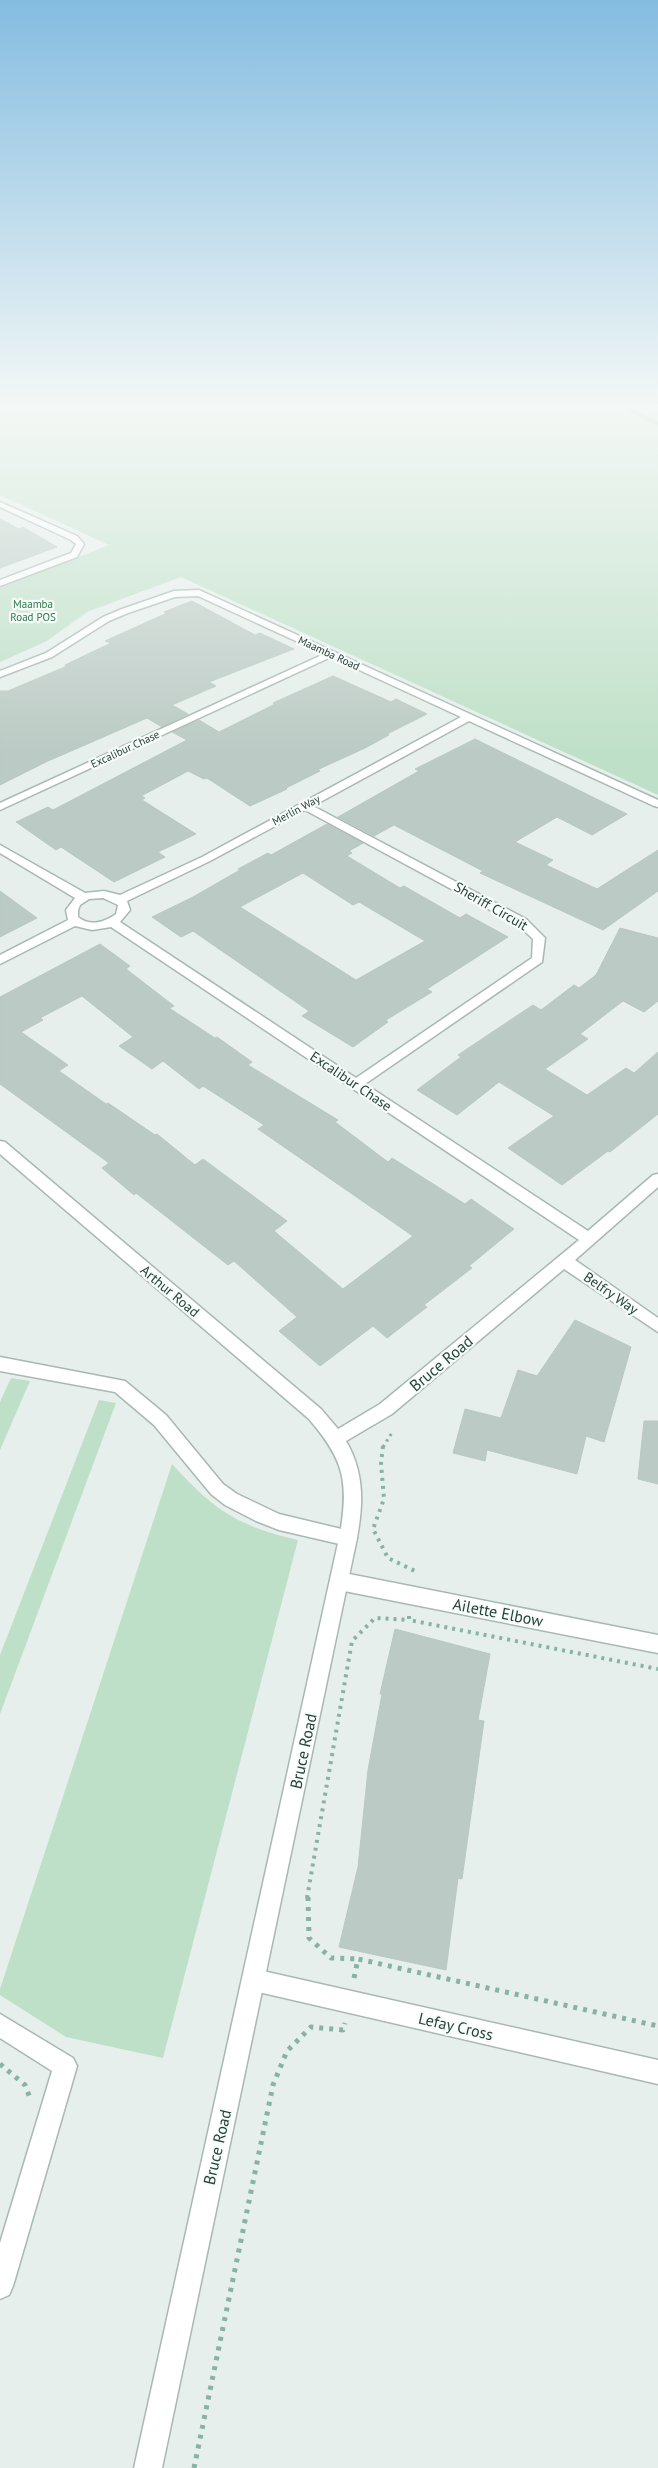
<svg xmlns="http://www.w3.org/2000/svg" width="658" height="2468" viewBox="0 0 658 2468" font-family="'PT Sans',sans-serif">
<rect width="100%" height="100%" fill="#e6efeb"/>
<!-- green -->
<path fill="#bfe0c8" d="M0,407H658V795L181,577L87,612L47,641L0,662V588L109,545L0,495Z
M11,1378L30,1381L0,1450V1402Z
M99,1400L116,1403L0,1714V1655Z
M172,1464C214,1510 237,1526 298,1540L163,2058L66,2037L0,1995V1989Z"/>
<!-- building -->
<path fill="#bbcac4" stroke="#b8c9c2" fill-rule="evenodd" d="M0,519L19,529L23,527L57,547L0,568Z
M192,601L255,635L260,633L294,649L209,682L216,686L172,705L188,714L162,727L147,718L48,761L0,785V691H8L67,666L65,665L111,643L105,641L167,613L164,612Z
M333,676L391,702L396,699L427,714L387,734L389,735L365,748L317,770L320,771L286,788L287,789L250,806L207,778L204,779L188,771L141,796L145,798L142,800L196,834L158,852L165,857L114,882L61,847L56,850L16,822L48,807L53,810L187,740L172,732L199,720L219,732L275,704L273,703Z
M475,739L627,814L592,835L557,817L515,842L553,860L546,865L597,889L658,850V891L603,930L480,873L483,871L394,825L374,836L338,817L419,771L415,769Z
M327,824L363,843L349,851L352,853L347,856L400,888L404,886L460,918L466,914L508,937L427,989L432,992L386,1020L388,1022L353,1047L302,1016L309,1011L193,931L181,937L152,917L193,897L240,870L238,869L268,853L271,855ZM303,873L353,905L359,902L425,941L356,980L240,907Z
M0,891L37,918L0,937Z
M620,928L658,938V1001L644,1012L623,1001L580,1034L588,1039L545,1069L587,1095L626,1068L634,1073L658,1052V1114L610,1152L608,1151L562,1185L508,1148L554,1116L499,1082L457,1115L417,1090L461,1057L458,1055L533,1005L541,1010L574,985L579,988L596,975Z
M100,944L130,966L126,969L174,1006L169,1008L215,1038L217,1037L252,1062L248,1065L338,1120L335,1122L388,1162L392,1158L465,1204L471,1199L514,1229L469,1266L472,1268L424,1305L427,1307L387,1338L373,1326L320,1366L279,1331L297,1317L234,1261L228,1265L136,1193L134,1195L102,1168L109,1163L0,1084V997ZM82,996L133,1037L119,1046L152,1069L163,1061L199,1089L203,1086L264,1125L258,1129L413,1236L343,1289L274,1231L287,1221L203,1159L195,1165L157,1134L155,1135L108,1103L106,1104L59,1071L68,1065L21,1032L43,1020L40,1018Z
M575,1320L631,1347L604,1442L586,1436L577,1474L487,1450L485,1461L453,1453L465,1409L501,1418L518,1370L537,1376Z
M644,1421H658V1484L638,1479Z
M395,1629L490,1654L478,1720L484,1721L462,1879L458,1878L446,1970L339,1947L358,1867L368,1770L382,1694H380Z"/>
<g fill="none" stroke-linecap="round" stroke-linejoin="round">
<defs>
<path id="service" d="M0,1357L125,1381L166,1415L223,1484L237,1494L279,1514L354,1532L357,1538L354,1544L348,1546L279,1530L256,1521L225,1505L211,1494L154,1425L115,1392L0,1371Z
M339,1572L658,1635V1653L339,1590L332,1587L330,1581L332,1575Z
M254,1969L658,2060V2084L254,1991L246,1988L243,1980L246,1972Z
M0,2014L73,2058L77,2066L13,2286L9,2295L0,2299V2243L52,2071L0,2038Z"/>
<path id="minor" d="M0,502L77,536L84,544L77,557L0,586V580L71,553L76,544L71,540L0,507Z
M199,590L658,800V807L654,806L469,721L313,806L526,919L545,938L542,962L365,1084L588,1231L653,1175L658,1174V1187L575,1260L658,1318V1332L564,1269L392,1414L346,1441C368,1478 362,1517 353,1557L162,2468H134L340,1534C349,1481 344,1460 309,1419L0,1154V1141L5,1142L321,1409L338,1429L380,1404L579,1240L111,927L92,930L75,926L0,964V955L68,920L66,910L75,898L0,853V845L85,893L104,891L120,895L202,857L461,717L331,657L0,810V803L324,654L198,596L175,597L128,613L109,621L52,657L0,677V671L46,653L103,617L122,609L174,591ZM305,810L518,925L533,939L532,958L356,1078L120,922L130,910L127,901L210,861ZM103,898L118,905L116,914C105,922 90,927 78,917V910L80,905L89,899Z"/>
<path id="trunk" d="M619,407H628L658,421V426Z
M654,407H658V410Z"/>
</defs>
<!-- service casing -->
<use href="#service" stroke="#a8b8b2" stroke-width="3"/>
<!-- minor casing -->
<use href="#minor" stroke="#a8b8b2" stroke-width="3"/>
<!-- trunk casing -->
<use href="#trunk" stroke="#c2cac8" stroke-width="3"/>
<!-- path-far2 -->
<path stroke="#86b3a5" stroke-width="3" stroke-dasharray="2.5 4" stroke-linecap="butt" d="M383,1447L393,1431"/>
<!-- path-far1 -->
<path stroke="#86b3a5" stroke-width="4" stroke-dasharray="3 5" stroke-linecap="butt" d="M383,1446L381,1463L384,1499L373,1529L388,1558L415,1571L414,1575
M409,1616V1620L658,1669
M307,1898L352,1641L375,1618L409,1620"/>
<!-- path -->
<path stroke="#86b3a5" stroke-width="5" stroke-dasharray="4 6" stroke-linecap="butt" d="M308,1897L309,1938L331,1958L358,1959
M354,1978L358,1959L658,2026
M0,2064L25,2085L30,2098
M194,2468L273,2085L287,2051L311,2027L343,2030L345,2023"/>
<!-- service -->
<use href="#service" fill="#fff" fill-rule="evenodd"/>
<!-- minor -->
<use href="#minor" fill="#fff" fill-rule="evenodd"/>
<!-- trunk -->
<use href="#trunk" fill="#4c8a7c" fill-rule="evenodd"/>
</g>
<!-- sky -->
<linearGradient id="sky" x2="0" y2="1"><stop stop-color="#84bce0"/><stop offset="0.54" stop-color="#f4f8f6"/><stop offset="1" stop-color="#f4f8f6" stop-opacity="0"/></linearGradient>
<rect width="658" height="753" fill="url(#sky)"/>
<g text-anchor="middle" stroke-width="4.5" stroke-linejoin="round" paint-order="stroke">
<!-- far-park labels -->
<g font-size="11" fill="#2d7a4b" stroke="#f7fbf9">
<text x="33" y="608">Maamba<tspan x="33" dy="13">Road POS</tspan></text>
</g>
<!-- far-street labels -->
<g font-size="11" fill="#24423a" stroke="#f7fbf9">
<text transform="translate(329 653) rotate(25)" y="4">Maamba Road</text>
<text transform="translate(125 749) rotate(-25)" y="4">Excalibur Chase</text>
<text transform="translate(296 810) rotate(-28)" y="4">Merlin Way</text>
</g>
<!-- street labels -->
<g font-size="14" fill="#24423a" stroke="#f7fbf9">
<text transform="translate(491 906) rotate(30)" y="5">Sheriff Circuit</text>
<text transform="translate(351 1081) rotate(34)" y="5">Excalibur Chase</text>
<text transform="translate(170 1291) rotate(40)" y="5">Arthur Road</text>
<text transform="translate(611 1293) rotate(35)" y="5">Belfry Way</text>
</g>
<!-- near-street labels -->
<g font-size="16" fill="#24423a" stroke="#f7fbf9">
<text transform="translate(441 1363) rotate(-40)" y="6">Bruce Road</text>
<text transform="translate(498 1612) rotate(11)" y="6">Ailette Elbow</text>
<text transform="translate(303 1751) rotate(-78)" y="6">Bruce Road</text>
<text transform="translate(456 2026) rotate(13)" y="6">Lefay Cross</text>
<text transform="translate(217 2147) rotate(-77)" y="6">Bruce Road</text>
</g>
</g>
</svg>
